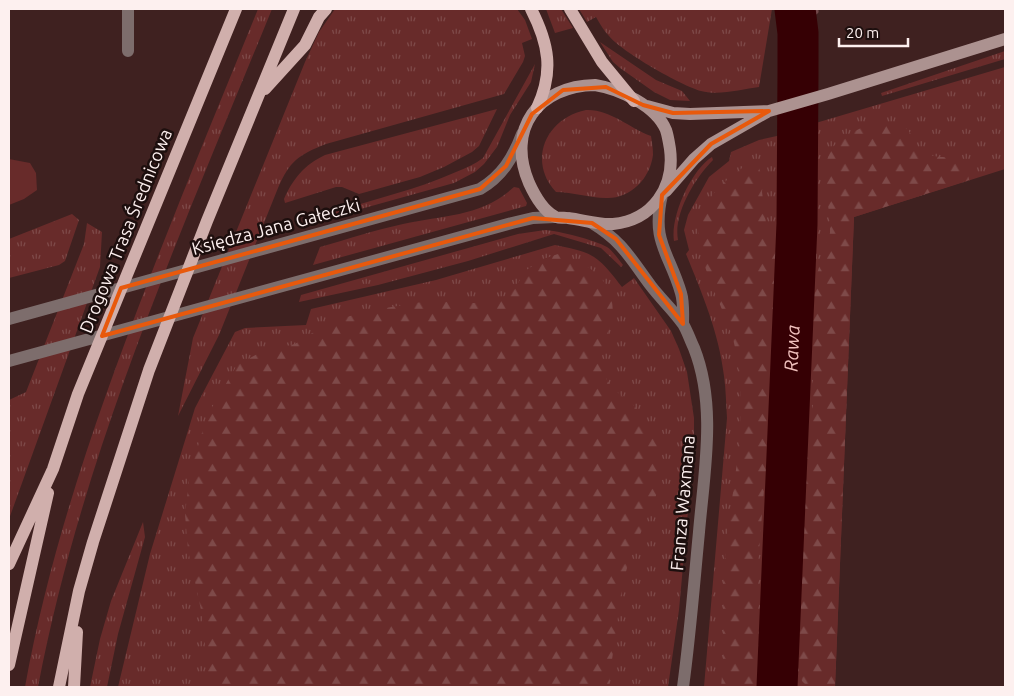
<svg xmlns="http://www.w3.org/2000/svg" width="1014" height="696" viewBox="0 0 1014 696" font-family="Ubuntu,sans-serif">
<defs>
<pattern id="grass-tufts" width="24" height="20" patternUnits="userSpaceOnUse" patternTransform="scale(1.25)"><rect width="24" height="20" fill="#682b2a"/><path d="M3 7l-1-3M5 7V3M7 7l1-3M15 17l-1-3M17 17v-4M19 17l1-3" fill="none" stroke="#7e4a49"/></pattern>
<pattern id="forest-firs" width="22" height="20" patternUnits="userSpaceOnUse" patternTransform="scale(1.25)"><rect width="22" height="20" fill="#682b2a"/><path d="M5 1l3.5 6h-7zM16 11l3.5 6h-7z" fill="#7e4a49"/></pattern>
</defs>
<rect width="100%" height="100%" fill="#3f2120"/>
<!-- grass -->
<path fill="url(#grass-tufts)" d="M258,9H272C182,230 83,451 38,687H25C50,548 97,414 148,282C183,191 221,100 258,9Z
M335,9H517L525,20L532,39L522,43L525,56L523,62L504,94L326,144C298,155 290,161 278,188L219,335L178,416L193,338L305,62L319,32Z
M546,9H561L573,28L555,33Z
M579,9H772L759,87C742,89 719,96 701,91C682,86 622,52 609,36C604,31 600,24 596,17L587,22Z
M600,42L656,80L682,91L690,101L670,100L654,92L620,68L613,62Z
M1005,51V59L882,96L881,93Z
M535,64L531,82L510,115L497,147L484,164L475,172L454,183L332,217L335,212C376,198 416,190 456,172C466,168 475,164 483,158Z
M1005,67V169L854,217L835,687H785L797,454L809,125Z
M497,109L479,146L472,152L444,167L420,177L359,194L342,187H336L285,203L284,199C293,179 304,165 325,155Z
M586,110C610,109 629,128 651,136C652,142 653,149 653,155C650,179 630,199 606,198C589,198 573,192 556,192C527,161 546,118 586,110Z
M786,134L788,178L785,436L772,687H704L727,418C726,404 726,390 724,376C719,333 702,293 686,254L689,250L684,230L688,215L709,177L729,161L731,152L759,140Z
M712,157L713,160C695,178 673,214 678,240L674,241C670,217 691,170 712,157Z
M514,187L519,188L527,203L526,206L313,265L320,247C348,239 375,230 403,224C444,215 481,217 514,187Z
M72,214L79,220L65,261L59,265L9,278V239Z
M87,223L102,232L100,267L9,519V400L26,392L84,244Z
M545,230C559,231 595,240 607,247C613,251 618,259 623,265L621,267L601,248L554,234L468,261L378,285L299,302L301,295L518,234Z
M555,245C568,248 583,250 594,257C605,264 614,277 622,287L634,278L671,331L679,349L687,372L694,418V445L679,610L668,687H118L150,554L195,408L235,332L245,328L306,325L311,309L436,280Z
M143,522L145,537L118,634L107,687H90L100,639L111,601Z"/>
<!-- forest -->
<path fill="url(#forest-firs)" d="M890,123C915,127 908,136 921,150C937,165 968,146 969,180L854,217L835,687H808L802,681L797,662L802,551L801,509L804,467L813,419V379L811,353L812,299L814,283L830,233V219L825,185V167L830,150L843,137L863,127Z
M748,164L759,168L763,180L762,192L766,223L777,243L780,259L775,333L781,405L776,440L765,477L758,564V627L761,687H721C726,644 721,601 725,558C731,487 751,416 734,343C725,306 690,254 700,217C707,195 730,176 748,164Z
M558,254C591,264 620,283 611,323C608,336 601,349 602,363C605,391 625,394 640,412C651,426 659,442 661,460C665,492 638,533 628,564C622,586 619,609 616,631C614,650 610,668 609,687H208L203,619L188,550L185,514L190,473L207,416L237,365L261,352L295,344L317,330L343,318L368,311L427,301L474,303L499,300L514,290L525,271L543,259Z"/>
<!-- pitch -->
<path fill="#682b2a" d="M9,159L30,163L36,173L37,190L24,199L9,205Z"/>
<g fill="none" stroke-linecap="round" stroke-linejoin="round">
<!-- stream -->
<path stroke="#72484a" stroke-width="7" d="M798,33C799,24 807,15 815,11"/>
<!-- river -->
<path stroke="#360004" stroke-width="41" id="s1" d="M777,687L797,224L798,72V33L795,9"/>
<!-- minor -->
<path stroke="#7d6d6c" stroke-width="12" d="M128,9V51
M662,195C651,242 669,252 681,293C684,303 683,314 683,324
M592,223C623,242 630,258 651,286C661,299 673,310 683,324C687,330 690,340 694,348C717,406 704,472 699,532C694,584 690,636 683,687"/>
<!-- tertiary -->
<path stroke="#7d6d6c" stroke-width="12" d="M9,319L480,189C502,176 513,158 522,134
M9,361L512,223L533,218L555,217"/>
<!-- secondary -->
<path stroke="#ac9290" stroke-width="12" d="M595,85C620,89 656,106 666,130C668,136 669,143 670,149C675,187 653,220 613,224C598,225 584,220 568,218C564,217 557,219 554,216C543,210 534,194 529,183C506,129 538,86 595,85Z
M647,106L673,113L690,114L769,111L828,94L1005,39
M666,191L694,159L711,144L767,112"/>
<!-- primary -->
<path stroke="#d0afac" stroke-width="12" d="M531,9C549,44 554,72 537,108
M570,9L602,62L634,101
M265,89L305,45L319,17L326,9
M9,564L53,469L78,394L236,9
M9,665L48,493
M59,687L79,591L93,542L149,370L207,221L294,9
M74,687L77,632"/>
</g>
<!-- marked area -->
<path fill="none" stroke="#e8590c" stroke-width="4" stroke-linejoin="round" d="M606,87L643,105L673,113L769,111L711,144L662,195L659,235L681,294L683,324L616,239L592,223L533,218L102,336L121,288L480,189L506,166L532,114L563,90Z"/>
<g text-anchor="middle" stroke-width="5" stroke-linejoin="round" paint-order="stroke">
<!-- street labels -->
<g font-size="18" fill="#fdf0ef" stroke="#1d0f0e">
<text transform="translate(276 227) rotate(-15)" y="6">Księdza Jana Gałeczki</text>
<text transform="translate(126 231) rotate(-68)" y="6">Drogowa Trasa Średnicowa</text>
<text transform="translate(683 503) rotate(-85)" y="6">Franza Waxmana</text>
</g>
<!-- water labels -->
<g font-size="19" font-style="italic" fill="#f1c1be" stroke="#1d0f0e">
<text dy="7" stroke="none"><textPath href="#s1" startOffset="339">Rawa</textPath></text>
</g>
</g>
<!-- border -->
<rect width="1014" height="696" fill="none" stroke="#fdf0ef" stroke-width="20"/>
<!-- scale -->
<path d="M839 38v8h69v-8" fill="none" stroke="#fdf0ef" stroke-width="2.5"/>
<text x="846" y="38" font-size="15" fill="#fdf0ef" stroke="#1d0f0e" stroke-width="4" paint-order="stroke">20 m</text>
</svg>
